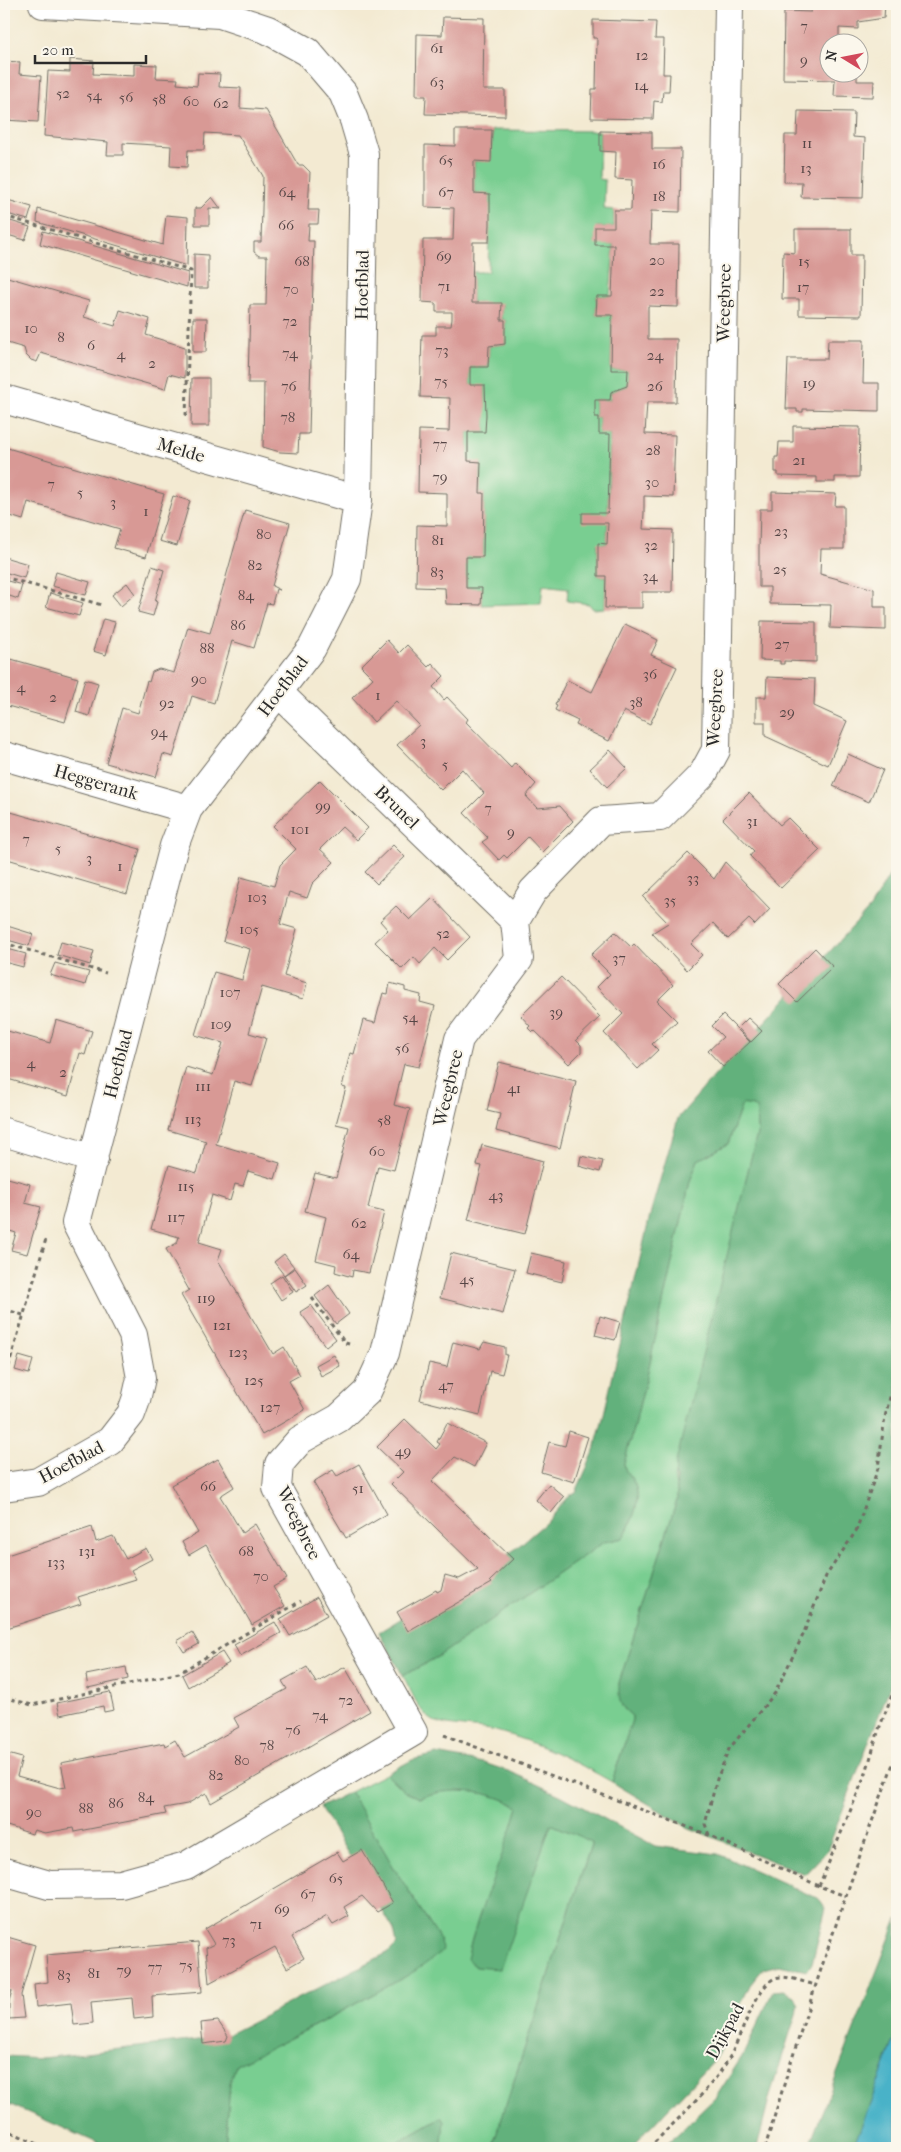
<svg xmlns="http://www.w3.org/2000/svg" width="901" height="2152" viewBox="0 0 901 2152" font-family="'IM FELL French Canon',serif">
<rect width="100%" height="100%" fill="#fbf7ec"/>
<filter id="ink" filterUnits="userSpaceOnUse"><feTurbulence type="fractalNoise" baseFrequency=".02" numOctaves="2"/><feDisplacementMap in="SourceGraphic" scale="10" xChannelSelector="R" yChannelSelector="G"/><feConvolveMatrix kernelMatrix="1 2 1 2 8 2 1 2 1" color-interpolation-filters="sRGB"/></filter>
<filter id="wash" filterUnits="userSpaceOnUse"><feTurbulence type="fractalNoise" baseFrequency=".0096" numOctaves="4" result="noise"/><feDisplacementMap in="SourceGraphic" scale="20" xChannelSelector="R" yChannelSelector="G"/><feGaussianBlur stdDeviation="1.12" result="paint"/><feColorMatrix in="noise" values="0 0 0 0 0 0 0 0 0 0 0 0 0 0 0 0 0 1.4 0 .05"/><feComposite in="paint" operator="in"/></filter>
<g filter="url(#wash)">
<rect width="100%" height="100%" fill="#f3ead2"/>
<!-- green -->
<path fill="#79ce91" stroke="#527c5e" d="M492,130L600,131L599,179L605,180L604,209L614,210V227H596L595,244L614,245L610,296H597L596,315H612L611,370H628L627,386L611,392L610,400H595V417H599V433L610,434L607,544H598V576H606L605,608L593,609L589,604L567,601L568,588L543,585L541,603L481,605L482,588H466V557H483L484,493H480L481,463L468,462V432H485V386L470,385V367H488L489,346L505,344V320H501L502,304L472,303V272H488L490,194L474,193V161H491Z
M742,1104L753,1106L757,1109L758,1130L674,1478L677,1491V1500L619,1683L622,1707L632,1716V1720L612,1782C573,1760 539,1743 496,1731C480,1727 445,1728 432,1720C418,1712 411,1689 403,1676L439,1656L604,1542L623,1538C631,1524 642,1501 635,1485C632,1476 625,1474 624,1464L646,1380L690,1181L698,1160L728,1144Z
M386,1774L405,1792L419,1798C449,1785 491,1790 518,1807L510,1835L526,1894L551,1824L592,1841L492,2148H441L444,2122L441,2117L387,2148H225L230,2083L236,2065C306,2030 379,1996 442,1950L438,1937L394,1868L350,1792Z"/>
<!-- forest -->
<path fill="#62b17b" stroke="#466e53" d="M897,856V1668L827,1851L805,1874L687,1827L612,1782L632,1720V1716C618,1704 619,1701 619,1683L677,1500C678,1487 674,1477 676,1462L758,1130L757,1109L753,1106L742,1104L728,1144L698,1160L690,1181L646,1380L624,1464C625,1474 632,1476 635,1485C642,1501 631,1524 623,1538L604,1542L439,1656L403,1676L379,1632L514,1550L549,1520L570,1495L576,1492L593,1454L603,1418L651,1211L678,1118L708,1083L870,908L892,871Z
M437,1754L484,1763L511,1772L562,1796L655,1846L718,1854L819,1899L826,1908L812,1963L807,1971L779,1965L763,1969L750,1985L715,2059L631,2148H492L592,1842L551,1824L500,1969L476,1967L467,1959C478,1907 504,1858 518,1807C492,1790 448,1786 419,1798L405,1792L386,1774L412,1760Z
M350,1792L394,1868L438,1937L443,1950C421,1970 394,1983 368,1997C325,2021 281,2043 236,2065L230,2083L225,2148H109L4,2102V2056L42,2058L215,2038L227,2035L389,1952L397,1944L394,1930L320,1807Z
M897,1919V2033L853,2148H808Z
M784,1990L795,1996L799,2005L771,2092L757,2148H663L716,2097L743,2055L773,1991Z
M441,2117L444,2122L441,2148H387Z"/>
<!-- water -->
<path fill="#49b2c8" stroke="#3a6e7a" d="M897,2033V2148H853Z"/>
<g id="blocks">
<!-- building -->
<path fill="#d89995" d="M812,4H885L884,18L858,22V29L839,28V42H828V72H857V81H874L873,97L834,96L835,80L783,79L784,11L811,12Z
M443,17L484,18L483,90H505V116L425,114L426,96H416L417,34L442,35Z
M593,20L656,22L655,39H664L663,74H670L669,91H663L662,102L654,101L653,119L591,118L592,89H596L597,38H593Z
M70,59L94,61L93,74L134,76V64L157,65L156,78L178,79L177,84L197,86L198,73L220,74L219,87L241,88L240,108L266,110L298,165H303L310,172L308,210H319L318,224H309L308,241H314L309,434H299L298,453L280,452L263,447L264,383H248L250,305H266L267,256H259L254,252V242H261L263,176L238,135L205,133L204,150H188L187,167L170,166L171,146L123,143V155H107L108,142L44,136L48,71L70,72Z
M4,61L20,62L19,74L41,76L38,122L4,120Z
M798,111L854,112L853,137L865,138L863,198L801,197L802,182H784L785,135H797Z
M455,130H492L491,162L474,161V193L490,194V225L489,242H473L472,303H502L501,320H505V344L489,346L488,367H470V385H485L486,415L485,432H468V461L481,462L480,493H484L483,557H466V588H482L481,605L446,604L445,588L416,587L417,525L447,526V493L418,492L419,430L449,431L450,398L420,397L422,335H436V326H451L452,319V312H436V303L422,302L423,240H453L454,208L425,207V145L455,146Z
M600,131L652,132V149H681L680,212L651,211L650,244H679L678,307L648,306V339H677L676,402H647L645,434L675,435L673,497L644,496V513L643,529L673,530L672,592H642V608H605L606,576H598V543L607,544L608,523H582V513H607L608,512L610,434H599V417H595V400H610L611,392L627,386L628,370H611L612,315H596L597,296H612L614,245H595V227H614V210H631L632,180L615,179L616,152L600,151Z
M212,197L221,209L209,208V225H195V208H201Z
M4,199L32,207L28,220L4,213Z
M38,209L163,245L166,215L188,217L187,266L37,222Z
M4,219L30,227L25,240L4,234Z
M795,229H851V255H862L861,316L799,315V299H782L783,252L795,253Z
M43,231L188,273L187,287L40,244Z
M194,254L208,255V288H194Z
M4,276L89,301L84,317L115,326L120,310L150,319L146,335L185,347V378L169,374L165,389L41,353L37,362L31,360L26,355L24,348L4,342Z
M193,318H207L206,352H193Z
M828,340H864L863,383H879V411L803,409V412H797V409H786L788,359H827Z
M192,378H209V426H191Z
M793,426L860,427L859,477H835V482H817V477L778,476V472H775V457H778L779,442H793Z
M4,447L164,494L146,557L114,548L120,529L28,502L23,520L4,514Z
M772,492L836,494L835,506H844V549H821L820,574L874,589V607H886V630L830,628L831,605L770,604V587H759V548L760,509H772Z
M173,496L190,501L177,546L159,541Z
M245,510L290,523L272,586L280,590L276,589L272,604L267,603L254,648L232,641L214,703L192,696L173,757L163,754L156,777L106,763L122,708L138,713L147,681L149,682L152,672L159,669L174,673L188,627L210,633Z
M4,557L28,564L24,578L4,572Z
M152,566L164,570L155,601L157,602L153,616L138,612Z
M56,572L90,582L86,595L52,586Z
M4,580L22,585L18,599L4,594Z
M127,583L135,594L121,606L112,595Z
M50,593L83,603L79,616L46,607Z
M103,619L115,622L106,655L93,651Z
M761,621L816,622V662L784,661V664H780V661L760,660Z
M625,624L658,640L651,655L677,667L650,724L624,711L609,741L576,725L578,721L555,710L557,706L555,705L567,680L592,692Z
M387,640L399,653L407,645L428,667L432,663L444,676L433,687L444,700L447,697L468,719L466,722L511,768L515,763L536,784L526,796L537,808L560,806L573,821L542,852L528,837L507,858L504,855L499,860L482,842L488,838L464,813L484,793L462,769L441,790L397,745L419,725L396,701L374,722L352,698L373,678L361,666Z
M4,657L78,678L65,722L4,705Z
M767,677L815,679L814,706L847,721L828,765L765,736V722H756V697H766Z
M85,679L98,683L89,716L76,712Z
M610,750L627,768L607,787L590,769Z
M848,754L883,770L869,802L833,786Z
M320,780L368,828L356,840L342,827L320,849L334,862L312,884L307,898L289,892L280,924L297,929L284,976L307,983L303,999L262,987L249,1033L266,1038L261,1055L252,1086L234,1081L216,1144L280,1163L275,1179L248,1171L243,1186L235,1184L230,1201L212,1195L199,1242L222,1249L218,1260L273,1354L284,1347L300,1375L289,1381L305,1410L262,1435L181,1295L189,1290L166,1249L177,1243L179,1237L151,1229L169,1165L197,1173L206,1141L168,1130L186,1067L213,1075L223,1043L195,1035L214,972L242,980L250,949L223,941L241,877L274,886L280,865L296,849L273,826Z
M749,793L780,825L788,818L820,850L781,888L750,856L754,851L723,819Z
M4,810L140,849L127,894L4,858Z
M393,845L405,857L377,884L365,872Z
M688,853L714,879L725,862L770,909L755,925L749,919L728,939L713,923L691,944L702,955L687,970L652,933L668,923L643,897Z
M433,898L470,937L447,960L435,948L420,964L414,957L402,969L375,942L388,930L380,921L396,906L410,920Z
M4,925L33,934L29,946L4,939Z
M615,932L631,947L634,944L673,985L657,1001L677,1021L652,1044L658,1050L638,1069L604,1033L623,1014L597,987L610,974L591,955Z
M61,942L94,951L90,965L57,955Z
M4,948L26,954L23,967L4,962Z
M815,948L833,967L797,1002L779,984Z
M55,963L89,972L85,985L50,975Z
M561,977L600,1017L576,1040L581,1045V1052L569,1064L534,1030L532,1032L528,1028L530,1026L521,1016Z
M390,983L405,987V991L421,995L420,1002L435,1006L419,1067L404,1064L394,1105L410,1109L394,1170L378,1166L368,1208L384,1212L369,1273L353,1270L352,1277L335,1272L336,1265L316,1260L326,1217L305,1211L315,1173L336,1178L349,1127L336,1124L346,1088L342,1087L350,1053L354,1054L363,1020L375,1023L383,993L388,994Z
M723,1015L750,1042L723,1067L708,1051L723,1037L712,1026Z
M748,1018L762,1031L751,1042L738,1028Z
M56,1020L92,1031L85,1055L80,1053L68,1096L4,1078V1030L50,1043Z
M499,1062L576,1081L560,1148L496,1131L500,1114L487,1111Z
M482,1145L543,1161L525,1234L468,1220L482,1166L477,1165Z
M581,1156L603,1161L600,1172L579,1166Z
M4,1177L30,1184L25,1203L41,1207L27,1254L11,1250L16,1233L4,1229Z
M451,1253L515,1269L503,1314L440,1298Z
M531,1253L566,1261L562,1282L526,1273Z
M284,1254L294,1267L284,1275L274,1262Z
M295,1268L307,1285L296,1292L284,1275Z
M282,1275L293,1292L281,1300L270,1283Z
M329,1285L349,1314L336,1324L315,1296Z
M311,1305L336,1339L326,1347L300,1312Z
M4,1313L10,1315L4,1332Z
M600,1316L620,1322L615,1340L595,1335Z
M453,1342L480,1349L484,1342L505,1347V1355H507L502,1374L490,1371L480,1415L420,1400L429,1363L447,1367Z
M334,1355L340,1366L321,1376L316,1365Z
M19,1356L33,1360L29,1374L15,1370Z
M405,1419L436,1449L440,1444L437,1442L447,1423L486,1443L474,1467L455,1457L432,1481L513,1559L490,1581L492,1583L408,1631L397,1612L436,1590L437,1592L441,1590L445,1575L459,1579L478,1569L391,1484L403,1472L377,1447Z
M569,1431L588,1437L574,1482L541,1472L549,1442L565,1446Z
M218,1459L234,1487L220,1496L231,1514L242,1533L255,1524L287,1579L273,1587L285,1606L252,1625L206,1545L189,1555L182,1542L198,1533L171,1485Z
M359,1464L387,1514L346,1538L313,1482L333,1470L337,1476Z
M549,1484L564,1497L551,1513L536,1500Z
M92,1527L96,1542L113,1536L126,1559L146,1548L152,1559L131,1570L136,1579L78,1597L81,1604L4,1629V1563L5,1564L4,1556Z
M317,1597L327,1615L290,1636L280,1619Z
M275,1622L281,1633L240,1656L234,1645Z
M192,1632L199,1644L184,1652L177,1641Z
M222,1652L229,1663L188,1687L182,1675Z
M126,1667L128,1679L88,1688L86,1675Z
M307,1667L316,1683L345,1667L370,1711L211,1803L206,1793L187,1804L164,1808L166,1814L74,1832L73,1828L45,1833L34,1830L32,1834L4,1825V1753L22,1758L17,1776L60,1788L66,1787L61,1763L164,1743L165,1746L175,1740L185,1757L239,1727L234,1718L287,1689L282,1681Z
M110,1692L114,1710L104,1712L103,1706L60,1715L57,1703Z
M362,1850L393,1903L377,1912L362,1896L344,1907L349,1916L333,1925L327,1916L292,1937L304,1958L287,1968L275,1947L209,1983L206,1948L214,1944L205,1929L337,1852L343,1861Z
M4,1936L35,1945L21,1995L24,2018L9,2019V2001L12,1991L4,1989Z
M198,1942L202,1992L152,1996L153,2017L134,2019L132,1998L91,2002L93,2023L74,2025L71,2003L36,2007L34,1984L48,1982L46,1955Z
M218,2021L228,2036L226,2041L203,2044L201,2023Z"/>
</g>
</g>
<g filter="url(#ink)">
<use href="#blocks" fill-opacity="0" stroke="#716e65" stroke-width="1"/>
<g fill="none" stroke-linecap="round" stroke-linejoin="round">
<defs>
<path id="minor" d="M4,399L358,500
M279,693L515,921
M4,756L188,809
M4,1132L94,1159
M4,1487L38,1482L110,1441L131,1414L136,1400L141,1378L133,1335L76,1223L174,846L188,809L312,648L347,579L358,500L364,154L354,120L343,93L308,52L268,30L220,14L43,4
M4,1872L49,1885L121,1884L186,1866L413,1732L277,1488L279,1464L300,1440L339,1418L367,1392L385,1353L459,1039L519,959L515,921L533,891L601,821L660,817L703,774L716,750L729,4"/>
</defs>
<!-- minor casing -->
<use href="#minor" stroke="#716e65" stroke-width="30"/>
<!-- path -->
<path stroke="#716e65" stroke-width="3" stroke-dasharray="4 4" stroke-linecap="butt" d="M4,216L191,271L186,416
M4,577L102,605
M4,943L106,973
M312,1298L345,1343L353,1345
M4,1309L23,1315
M4,1382L46,1239
M4,1697L32,1705L179,1673L301,1601
M444,1735L709,1835L819,1886L845,1896
M709,1835L705,1824L717,1779L729,1749L775,1693L803,1635L826,1576L856,1531L878,1468L885,1417L897,1369
M819,1886L866,1773L879,1729L897,1682
M4,2129L47,2148
M649,2148C676,2120 707,2094 728,2060C740,2041 755,1987 775,1978C785,1974 805,1983 816,1985
M765,2148C804,2015 849,1883 897,1753"/>
<!-- minor -->
<use href="#minor" stroke="#fff" stroke-width="28"/>
</g>
</g>
<g text-anchor="middle" stroke-width="4" stroke-linejoin="round" paint-order="stroke">
<!-- number labels -->
<g font-size="15" fill="#564646">
<text x="804" y="31">7</text>
<text x="437" y="53">61</text>
<text x="642" y="60">12</text>
<text x="804" y="65">9</text>
<text x="437" y="87">63</text>
<text x="641" y="90">14</text>
<text x="63" y="98">52</text>
<text x="94" y="100">54</text>
<text x="126" y="102">56</text>
<text x="159" y="104">58</text>
<text x="191" y="106">60</text>
<text x="221" y="108">62</text>
<text x="807" y="148">11</text>
<text x="446" y="165">65</text>
<text x="659" y="169">16</text>
<text x="806" y="173">13</text>
<text x="287" y="197">64</text>
<text x="446" y="197">67</text>
<text x="659" y="201">18</text>
<text x="286" y="230">66</text>
<text x="444" y="261">69</text>
<text x="657" y="265">20</text>
<text x="302" y="266">68</text>
<text x="804" y="266">15</text>
<text x="444" y="291">71</text>
<text x="803" y="292">17</text>
<text x="291" y="294">70</text>
<text x="657" y="296">22</text>
<text x="290" y="326">72</text>
<text x="31" y="333">10</text>
<text x="61" y="342">8</text>
<text x="91" y="350">6</text>
<text x="442" y="355">73</text>
<text x="290" y="358">74</text>
<text x="121" y="359">4</text>
<text x="655" y="360">24</text>
<text x="152" y="368">2</text>
<text x="441" y="386">75</text>
<text x="809" y="388">19</text>
<text x="289" y="391">76</text>
<text x="655" y="391">26</text>
<text x="288" y="422">78</text>
<text x="440" y="449">77</text>
<text x="653" y="455">28</text>
<text x="799" y="465">21</text>
<text x="440" y="482">79</text>
<text x="652" y="487">30</text>
<text x="51" y="489">7</text>
<text x="80" y="497">5</text>
<text x="113" y="507">3</text>
<text x="146" y="516">1</text>
<text x="781" y="536">23</text>
<text x="264" y="539">80</text>
<text x="438" y="545">81</text>
<text x="651" y="550">32</text>
<text x="255" y="570">82</text>
<text x="780" y="574">25</text>
<text x="437" y="577">83</text>
<text x="650" y="581">34</text>
<text x="246" y="600">84</text>
<text x="238" y="630">86</text>
<text x="782" y="649">27</text>
<text x="207" y="653">88</text>
<text x="650" y="679">36</text>
<text x="199" y="684">90</text>
<text x="21" y="692">4</text>
<text x="378" y="700">1</text>
<text x="53" y="702">2</text>
<text x="636" y="707">38</text>
<text x="167" y="708">92</text>
<text x="787" y="717">29</text>
<text x="159" y="737">94</text>
<text x="423" y="746">3</text>
<text x="445" y="769">5</text>
<text x="323" y="811">99</text>
<text x="488" y="813">7</text>
<text x="752" y="826">31</text>
<text x="300" y="834">101</text>
<text x="511" y="837">9</text>
<text x="26" y="844">7</text>
<text x="58" y="853">5</text>
<text x="89" y="863">3</text>
<text x="120" y="871">1</text>
<text x="693" y="883">33</text>
<text x="257" y="902">103</text>
<text x="670" y="905">35</text>
<text x="249" y="934">105</text>
<text x="443" y="938">52</text>
<text x="619" y="963">37</text>
<text x="230" y="997">107</text>
<text x="556" y="1017">39</text>
<text x="410" y="1022">54</text>
<text x="221" y="1029">109</text>
<text x="402" y="1053">56</text>
<text x="31" y="1068">4</text>
<text x="63" y="1077">2</text>
<text x="203" y="1091">111</text>
<text x="514" y="1093">41</text>
<text x="193" y="1124">113</text>
<text x="384" y="1125">58</text>
<text x="377" y="1156">60</text>
<text x="186" y="1191">115</text>
<text x="496" y="1200">43</text>
<text x="176" y="1222">117</text>
<text x="359" y="1228">62</text>
<text x="351" y="1259">64</text>
<text x="467" y="1284">45</text>
<text x="206" y="1303">119</text>
<text x="222" y="1330">121</text>
<text x="238" y="1357">123</text>
<text x="254" y="1385">125</text>
<text x="446" y="1390">47</text>
<text x="270" y="1412">127</text>
<text x="403" y="1456">49</text>
<text x="208" y="1491">66</text>
<text x="358" y="1493">51</text>
<text x="87" y="1556">131</text>
<text x="246" y="1556">68</text>
<text x="56" y="1567">133</text>
<text x="261" y="1581">70</text>
<text x="346" y="1705">72</text>
<text x="320" y="1720">74</text>
<text x="293" y="1735">76</text>
<text x="267" y="1750">78</text>
<text x="242" y="1765">80</text>
<text x="216" y="1780">82</text>
<text x="146" y="1802">84</text>
<text x="116" y="1808">86</text>
<text x="86" y="1813">88</text>
<text x="34" y="1817">90</text>
<text x="336" y="1883">65</text>
<text x="308" y="1899">67</text>
<text x="282" y="1914">69</text>
<text x="256" y="1929">71</text>
<text x="229" y="1945">73</text>
<text x="186" y="1970">75</text>
<text x="155" y="1972">77</text>
<text x="124" y="1975">79</text>
<text x="94" y="1978">81</text>
<text x="64" y="1980">83</text>
</g>
<!-- street labels -->
<g font-size="18" fill="#2b2b2b" stroke="#fbf7ec">
<text transform="translate(362 285) rotate(-89)" y="6">Hoefblad</text>
<text transform="translate(724 303) rotate(-89)" y="6">Weegbree</text>
<text transform="translate(181 450) rotate(16)" y="6">Melde</text>
<text transform="translate(283 686) rotate(-53)" y="6">Hoefblad</text>
<text transform="translate(715 708) rotate(-87)" y="6">Weegbree</text>
<text transform="translate(96 782) rotate(16)" y="6">Heggerank</text>
<text transform="translate(397 807) rotate(44)" y="6">Brunel</text>
<text transform="translate(118 1064) rotate(-76)" y="6">Hoefblad</text>
<text transform="translate(448 1088) rotate(-77)" y="6">Weegbree</text>
<text transform="translate(71 1462) rotate(-28)" y="6">Hoefblad</text>
<text transform="translate(299 1523) rotate(64)" y="6">Weegbree</text>
<text transform="translate(725 2031) rotate(-62)" y="6">Dijkpad</text>
</g>
</g>
<!-- margin -->
<rect width="901" height="2152" fill="none" stroke="#fbf7ec" stroke-width="20"/>
<!-- north arrow -->
<g transform="translate(844 58) rotate(280)"><circle r="24" fill="#fbf7ec" stroke="#a8a59f"/>
<path d="M0-4L9 19L0 12L-9 19Z" fill="#d1495b"/>
<text y="-8" font-size="14" font-weight="bold" text-anchor="middle" fill="#2b2b2b">N</text>
</g>
<!-- scale -->
<path d="M35 55v8h111v-8" fill="none" stroke="#2b2b2b" stroke-width="2.5"/>
<text x="42" y="55" font-size="15" fill="#2b2b2b" stroke="#fbf7ec" stroke-width="4" paint-order="stroke">20 m</text>
</svg>
